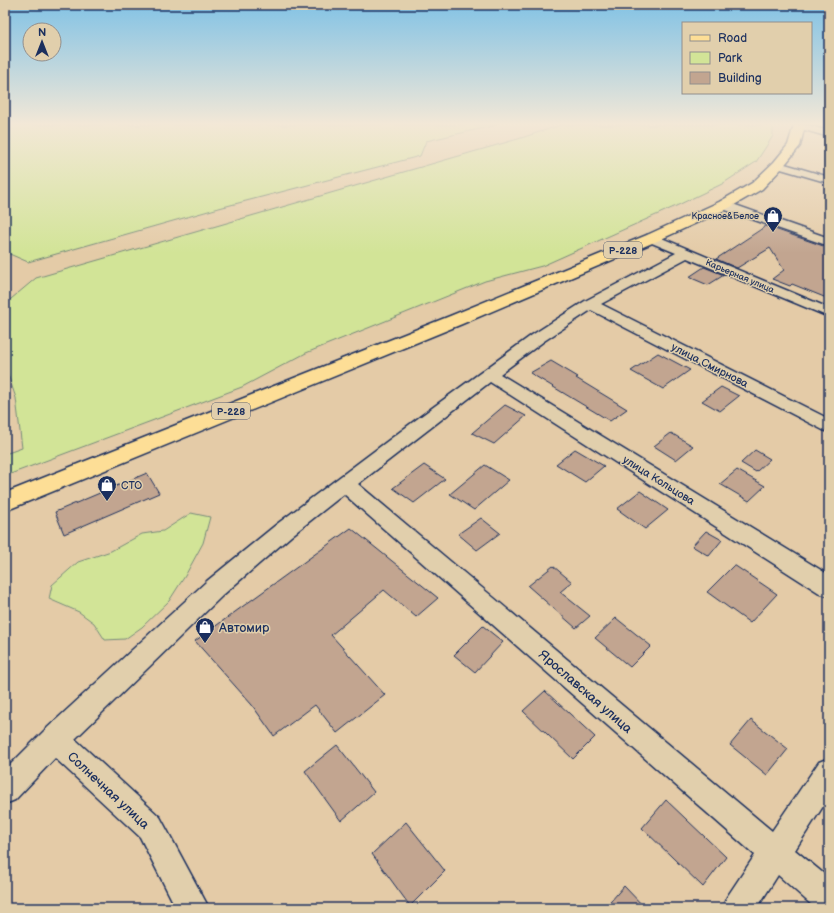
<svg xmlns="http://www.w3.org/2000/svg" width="834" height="913" viewBox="0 0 834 913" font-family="'Balsamiq Sans',sans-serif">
<rect width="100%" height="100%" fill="#e4cba7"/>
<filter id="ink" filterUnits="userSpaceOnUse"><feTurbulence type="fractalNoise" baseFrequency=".025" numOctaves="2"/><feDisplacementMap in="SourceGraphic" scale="8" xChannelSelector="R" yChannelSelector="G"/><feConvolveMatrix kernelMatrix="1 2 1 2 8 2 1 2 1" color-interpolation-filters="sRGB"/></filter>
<g filter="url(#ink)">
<!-- green -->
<path fill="#d2e497" stroke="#768a7a" d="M5,125H497L426,141L420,156L219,208L28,262L5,252Z
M561,125H773V136L756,162L722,184L674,207L542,266L485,281L306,353L242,387L5,476V454L22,448L16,398L5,366V304L36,278L518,139Z
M191,513L210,517L203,543L185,576L169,601L142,627L125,639L105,640L94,623L79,612L49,599L52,585L78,562L111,551L142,534L163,531Z"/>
<!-- building -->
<path fill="#c2a590" stroke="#1b2f5e" d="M766,226L829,248V299L792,284L790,286L772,279L784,270L770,248L737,268L716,259Z
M704,267L724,275L708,285L689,277Z
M658,353L690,370L663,389L631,371Z
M551,361L578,377L576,378L627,409L610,421L530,373Z
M721,387L739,396L720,411L702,401Z
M505,405L526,416L494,444L472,433Z
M671,433L693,446L676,460L654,446Z
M575,449L604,466L585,482L556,464Z
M755,450L770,459L756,472L741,463Z
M424,465L445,479L414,503L393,488Z
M485,465L509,480L474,510L450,494Z
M737,470L765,486L749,501L720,484Z
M147,473L159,493L64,534L55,512Z
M640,491L668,510L645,529L617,509Z
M481,518L500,533L477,550L458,534Z
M351,528L438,598L416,617L384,590L331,635L385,695L337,733L315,705L274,736L252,705L195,641Z
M706,531L722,540L709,556L692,546Z
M734,565L777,594L750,623L707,592Z
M553,566L572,582L560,592L590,616L576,628L528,586Z
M616,618L651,646L630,667L595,638Z
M483,626L503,642L475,672L454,655Z
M545,691L595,737L573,759L523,711Z
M751,720L788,749L767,775L730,745Z
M337,745L374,792L341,821L305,771Z
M666,800L726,857L703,887L642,828Z
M406,822L445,871L410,906L372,854Z
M624,886L645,908H605Z"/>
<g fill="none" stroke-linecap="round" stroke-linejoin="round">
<defs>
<path id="minor" d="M797,125H808L829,131V137L798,128Z
M778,162L829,177V183L774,167L773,165Z
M724,201L829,238V246L720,208L718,205L720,202Z
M652,234L829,308V317L687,258L601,304L829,419V432L823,430L591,310L544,341L500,374L829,575V596L821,594L490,382L358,484L772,831L819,762L829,758V797L795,850L829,878V908H815L778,875L757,908H722L727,897L755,855L344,494L291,536L223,595L75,739L160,817L209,908H176L140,837L55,758L15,800L5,804V770L45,730L207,581L277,524L417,419L532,335L585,301L676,253L647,241L646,238L647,235Z"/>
<path id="primary" d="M794,125H805L800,146L782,168L762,189L729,208L657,241L462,324L5,511V493L450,316L647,235L719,202L752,183L774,162L788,145Z"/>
</defs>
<!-- minor casing -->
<use href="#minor" stroke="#1b2f5e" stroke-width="3"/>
<!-- primary casing -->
<use href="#primary" stroke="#1b2f5e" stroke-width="3"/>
<!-- minor -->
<use href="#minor" fill="#e1cfac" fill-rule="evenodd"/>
<!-- primary -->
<use href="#primary" fill="#fdde96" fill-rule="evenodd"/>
</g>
</g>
<!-- sky -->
<linearGradient id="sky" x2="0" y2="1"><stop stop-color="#81c2e5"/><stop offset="0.49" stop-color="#f3e8d7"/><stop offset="1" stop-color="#f3e8d7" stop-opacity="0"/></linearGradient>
<rect width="834" height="253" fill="url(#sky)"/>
<!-- icons -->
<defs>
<symbol id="shop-pin" viewBox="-11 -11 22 30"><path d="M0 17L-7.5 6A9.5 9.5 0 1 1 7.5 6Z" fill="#1b2f5e" stroke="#e1cfac"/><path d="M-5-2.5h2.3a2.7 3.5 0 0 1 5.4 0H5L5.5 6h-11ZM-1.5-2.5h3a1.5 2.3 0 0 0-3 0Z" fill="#fff"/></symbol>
</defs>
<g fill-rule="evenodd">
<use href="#shop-pin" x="762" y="205" width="22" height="30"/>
<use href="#shop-pin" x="96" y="474" width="22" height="30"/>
<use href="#shop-pin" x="194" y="616" width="22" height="30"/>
</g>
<g text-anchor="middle" stroke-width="3" stroke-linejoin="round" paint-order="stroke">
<!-- far-poi labels -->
<g font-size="9" fill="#1b2f5e" stroke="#e1cfac" text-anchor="end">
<text x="759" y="219">Красное&amp;Белое</text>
</g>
<!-- far-street labels -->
<g font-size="9" fill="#1b2f5e" stroke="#e1cfac">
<text transform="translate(740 276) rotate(23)" y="3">Карьерная улица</text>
</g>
<!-- shield labels -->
<g fill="#e1cfac" stroke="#565f75" stroke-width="1">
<rect x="604" y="242" width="38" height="16" rx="3"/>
<rect x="212" y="403" width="38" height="16" rx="3"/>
</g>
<g font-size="10" font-weight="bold" fill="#1b2f5e">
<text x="623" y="254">Р-228</text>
<text x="231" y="415">Р-228</text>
</g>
<!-- street labels -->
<g font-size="11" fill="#1b2f5e" stroke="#e1cfac">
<text transform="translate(710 365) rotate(27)" y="4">улица Смирнова</text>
<text transform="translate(659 480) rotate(32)" y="4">улица Кольцова</text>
</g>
<!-- poi labels -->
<g font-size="11" fill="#1b2f5e" stroke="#e1cfac" text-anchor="start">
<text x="121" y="489">СТО</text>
</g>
<!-- near-poi labels -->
<g font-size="13" fill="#1b2f5e" stroke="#e1cfac" text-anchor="start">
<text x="219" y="632">Автомир</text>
</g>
<!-- near-street labels -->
<g font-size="13" fill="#1b2f5e" stroke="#e1cfac">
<text transform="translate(586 691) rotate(41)" y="5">Ярославская улица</text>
<text transform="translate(109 790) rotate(43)" y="5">Солнечная улица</text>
</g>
</g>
<!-- margin -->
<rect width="834" height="913" fill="none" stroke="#e1cfac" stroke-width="20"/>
<rect x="10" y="10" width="814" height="893" fill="none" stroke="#1b2f5e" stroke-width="1.5" filter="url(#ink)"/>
<!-- legend -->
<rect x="682" y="22" width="130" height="72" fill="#e1cfac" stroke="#928f8d"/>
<rect x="690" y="35" width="20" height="6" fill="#fdde96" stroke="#928f8d"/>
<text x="718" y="42" font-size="12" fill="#1b2f5e">Road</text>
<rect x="690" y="52" width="20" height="12" fill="#d2e497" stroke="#928f8d"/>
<text x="718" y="62" font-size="12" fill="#1b2f5e">Park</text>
<rect x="690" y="72" width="20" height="12" fill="#c2a590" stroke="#928f8d"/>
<text x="718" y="82" font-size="12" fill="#1b2f5e">Building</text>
<!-- north arrow -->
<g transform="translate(42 42)"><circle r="19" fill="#e1cfac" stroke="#928f8d"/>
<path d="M0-3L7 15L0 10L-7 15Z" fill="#1b2f5e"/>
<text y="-6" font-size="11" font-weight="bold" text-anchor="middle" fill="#1b2f5e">N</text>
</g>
</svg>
